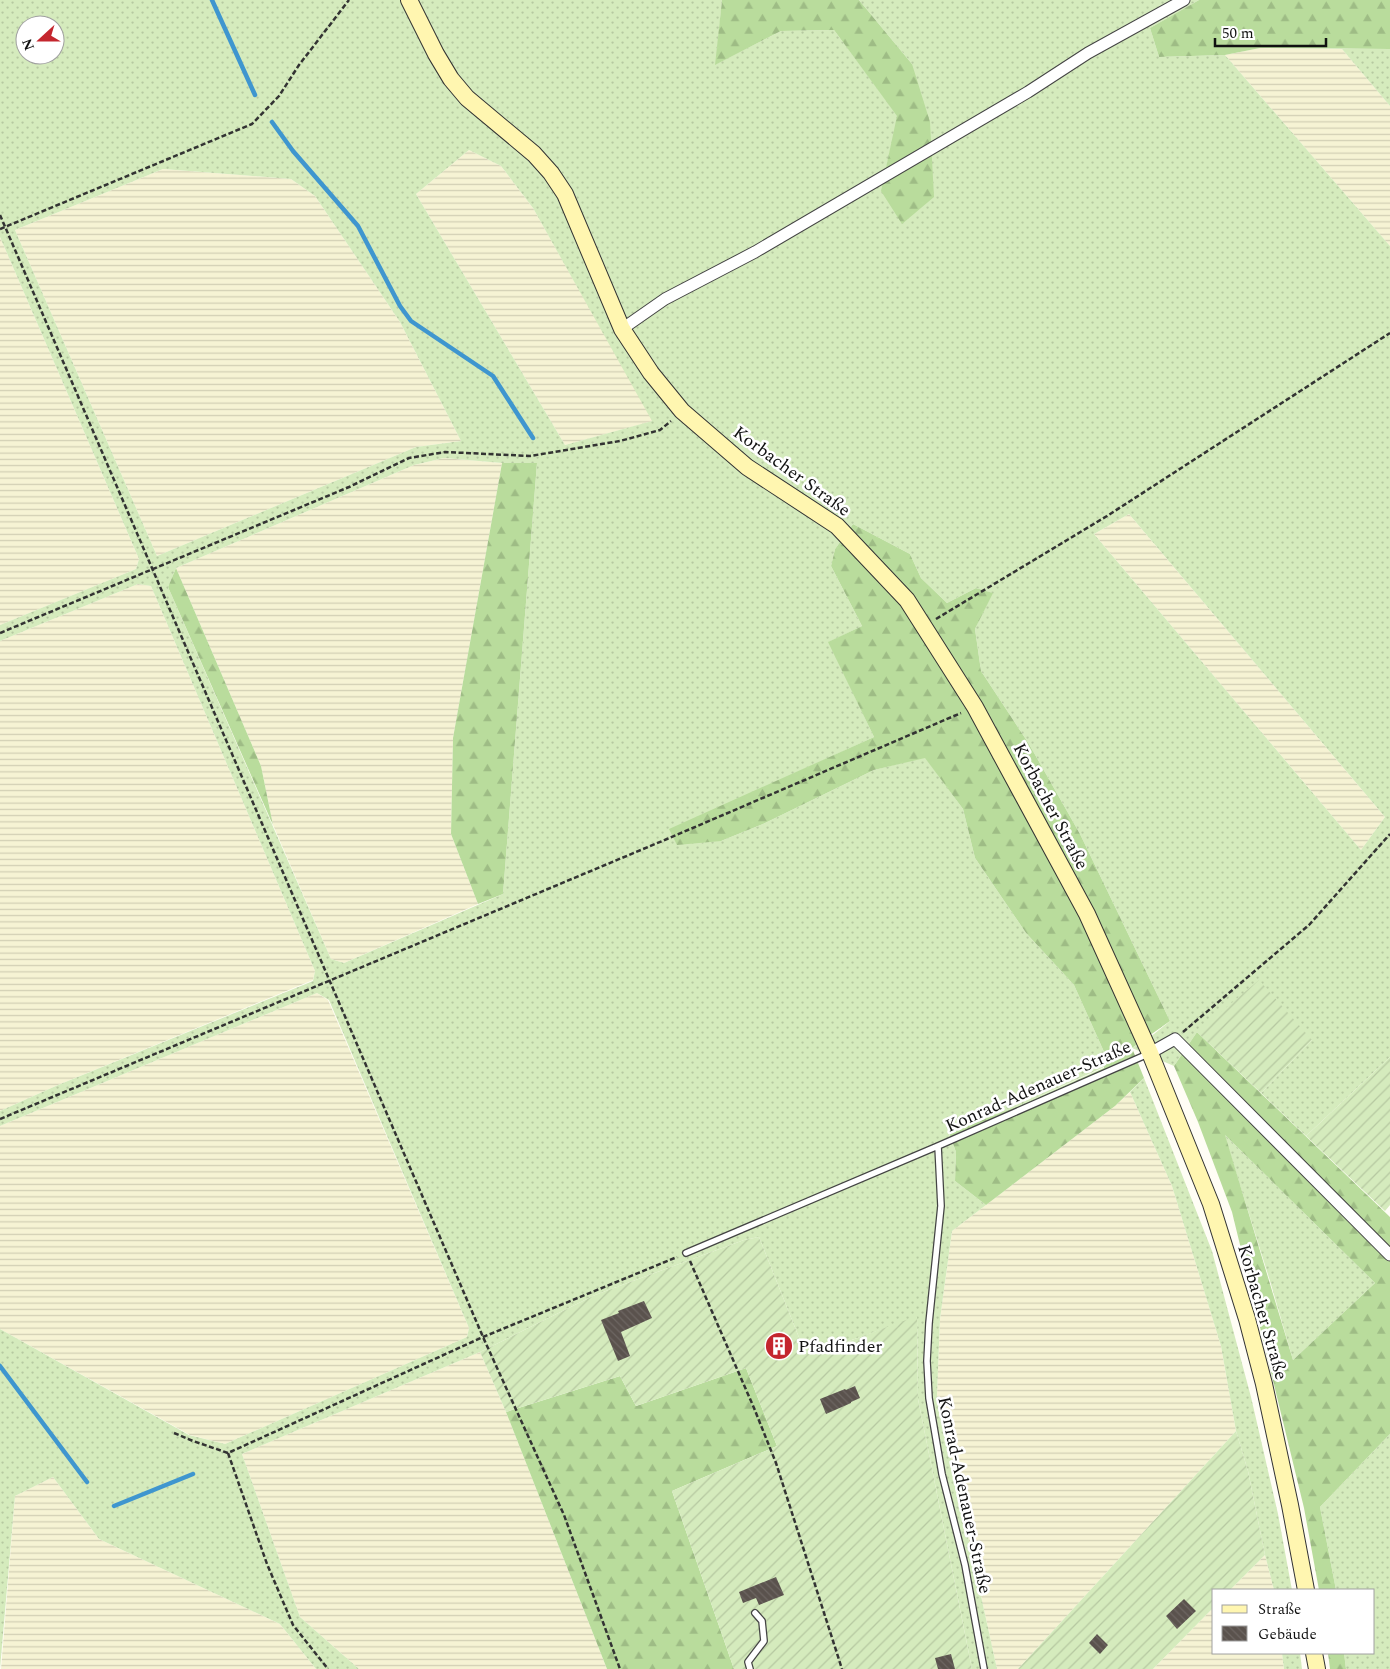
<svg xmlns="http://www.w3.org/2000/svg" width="1390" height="1669" viewBox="0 0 1390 1669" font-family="Spectral,serif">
<defs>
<pattern id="farmland-rules" width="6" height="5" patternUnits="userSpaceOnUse" patternTransform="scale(1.25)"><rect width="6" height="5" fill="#f6f3d4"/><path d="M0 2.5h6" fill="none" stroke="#d2cfb5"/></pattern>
<pattern id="grass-dots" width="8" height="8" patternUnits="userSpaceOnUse" patternTransform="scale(1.25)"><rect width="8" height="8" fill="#d5ebbd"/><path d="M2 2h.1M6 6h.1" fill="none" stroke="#b6c8a1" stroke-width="1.8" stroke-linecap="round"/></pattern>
<pattern id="forest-firs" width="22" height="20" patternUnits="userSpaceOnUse" patternTransform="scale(1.25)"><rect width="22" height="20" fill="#b9dc9c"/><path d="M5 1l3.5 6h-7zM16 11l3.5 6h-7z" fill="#9ebc85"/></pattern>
<pattern id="garden-furrows" width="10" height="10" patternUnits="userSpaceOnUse" patternTransform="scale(1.25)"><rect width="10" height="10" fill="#d5ebbd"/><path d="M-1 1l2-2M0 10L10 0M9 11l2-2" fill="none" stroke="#b6c8a1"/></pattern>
<pattern id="building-back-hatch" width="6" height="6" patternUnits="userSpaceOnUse" patternTransform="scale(1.25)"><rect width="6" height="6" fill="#5a524d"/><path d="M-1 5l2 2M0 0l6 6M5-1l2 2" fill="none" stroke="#6d6662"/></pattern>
</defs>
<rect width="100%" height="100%" fill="#fffdf5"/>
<!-- farmland -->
<path fill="url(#farmland-rules)" d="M1260,48L1342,49L1390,106V246L1225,55Z
M469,150L501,166L533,208L653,421L565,445L416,194Z
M163,169L291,179L315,196L400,322L461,441L416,447L157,556L15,230Z
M0,237L139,559L136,569L0,625Z
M444,458L502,463L453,738L451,834L478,904L344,963L331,959L273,825L261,766L176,568L414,465Z
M1129,514L1385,817L1361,850L1094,534Z
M138,584L151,586L315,971L313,980L58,1085L0,1111V641Z
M317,993L328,1000L469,1328L467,1337L225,1444L190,1435L0,1329V1126Z
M1130,1092L1172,1186L1221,1346L1236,1431L1018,1669H997L937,1395L940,1319L952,1231L1115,1106Z
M480,1352L506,1412L607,1669H359L300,1617L242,1454Z
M53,1477L99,1539L280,1624L316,1669H1L15,1496Z
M1265,1555L1274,1590H1230Z
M1214,1607V1653H1282L1284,1669H1153Z"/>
<!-- grass -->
<path fill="url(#grass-dots)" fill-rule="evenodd" d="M0,0H722L716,64L781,31L834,30L898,116L881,191L912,64L859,0H1199L1150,28L1159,57L1225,55L1390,246V1057L1306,1136L1261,1093L1312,1040L1197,1032L1174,1066L1132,1048L1154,1034L1170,1021L1080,834L1029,744L981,671L975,629L992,593L976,588L947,603L921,578L910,554L853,524L835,549L831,566L862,626L829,642L874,737L780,780L721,841L763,824L874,770L925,757L963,809L975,858L1026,933L1074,985L1105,1054L1104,1067L1016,1107L949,1134L956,1152L955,1181L986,1205L952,1231L940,1319L937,1395L997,1669H972L918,1399L917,1317L829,1348L800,1340L759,1237L744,1240L595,1295L480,1352L242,1454L300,1617L359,1669H316L280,1624L99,1539L53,1477L15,1496L0,1669V1329L189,1435L225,1444L467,1337L469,1328L329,1000L317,993L0,1126V1111L58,1085L313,981L315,971L151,586L138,584L0,641V625L136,569L139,559L0,237ZM25,25H55V55H25ZM469,150L501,166L533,208L652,421L565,445L416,194ZM163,169L291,179L315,196L400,322L461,441L416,447L157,556L15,230ZM444,458L502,463H537L503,894L344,963L331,959L168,587L176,568L414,465ZM1129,514L1385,817L1361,850L1094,534Z
M1342,49H1390V106Z
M1144,1078L1212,1251L1251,1397L1278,1514L1292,1590H1274L1265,1555L1248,1471L1236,1431L1221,1346L1172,1186L1130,1092Z
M1224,1134L1375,1283L1293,1360L1270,1281Z
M1390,1434V1669H1346L1344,1653H1374V1590H1336L1320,1507Z
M1282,1653H1300L1302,1669H1284Z"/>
<!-- forest -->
<path fill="url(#forest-firs)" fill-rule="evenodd" d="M722,0H859L912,64L930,122L934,197L902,224L881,191L897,116L834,30L781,31L715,65Z
M1199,0H1390V49L1260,48L1225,55L1159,57L1150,28Z
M502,463H537L503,894L478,904L451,834L453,738Z
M853,524L910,554L921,578L947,603L976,588L993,593L975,629L981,671L1029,744L1080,834L1170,1021L1132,1048L1144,1078L1115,1106L986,1205L955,1181L956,1152L949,1133L1016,1107L1104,1068L1105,1054L1074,985L1026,933L975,858L963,809L925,758L874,770L763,824L721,841L677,845L669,829L874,737L828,642L862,626L831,566L835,549Z
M176,568L261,766L273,825L168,587Z
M1197,1032L1390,1217V1434L1320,1507L1336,1590H1319L1304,1508L1232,1212L1198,1122L1174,1066ZM1225,1135L1375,1283L1293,1360Z
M746,1368L777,1446L672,1491L734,1669H607L506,1412L620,1376L636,1406Z
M1328,1653H1344L1346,1669H1330Z"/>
<!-- garden -->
<path fill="url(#garden-furrows)" d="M1259,980L1312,1040L1261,1093L1197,1032Z
M1390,1057V1205L1385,1211L1306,1136Z
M759,1237L800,1340L830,1348L917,1316L918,1399L972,1669H734L672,1491L777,1446L746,1368L636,1406L620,1376L506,1412L480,1352L595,1295L744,1240Z
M1236,1431L1248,1471L1265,1555L1230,1590H1214V1607L1153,1669H1018Z"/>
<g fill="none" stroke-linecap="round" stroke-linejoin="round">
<!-- stream -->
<path stroke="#3f96cf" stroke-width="4.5" d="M212,0L255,95
M272,122L293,151L358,226L400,306L411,321L493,376L533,438
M0,1366L87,1482
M114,1506L193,1474"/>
</g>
<!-- building -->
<path fill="url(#building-back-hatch)" d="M644,1301L652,1318L621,1332L630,1356L618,1361L601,1320L619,1313L618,1311Z
M855,1386L860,1398L851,1402V1403L826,1414L820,1399L845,1389L846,1390Z
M776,1577L784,1595L759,1605L756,1598L743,1603L739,1592Z
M1184,1599L1196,1611L1177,1629L1166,1616Z
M1097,1634L1108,1645L1100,1654L1089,1643Z
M951,1654L955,1669H938L935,1658Z"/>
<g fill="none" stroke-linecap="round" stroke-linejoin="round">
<defs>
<path id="lane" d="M938,1146L941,1206L929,1323L927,1361L929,1398L942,1474L965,1565L984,1669
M686,1253L938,1146L1148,1054
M750,1669L748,1662L764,1641L762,1621L755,1613"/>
<path id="street" d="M622,329L665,299L755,252L1028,92L1088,53L1184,0
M1150,1053L1175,1039L1390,1255"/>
<path id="secondary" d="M409,0L436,54L451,79L467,98L534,154L551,173L565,194L622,329L651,373L682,411L747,467L837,526L907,600L975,707L1087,914L1150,1053L1211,1204L1247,1319L1264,1384L1290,1505L1306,1590
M1314,1653L1317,1669"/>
</defs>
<!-- lane casing -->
<use href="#lane" stroke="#444" stroke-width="8"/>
<!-- street casing -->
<use href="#street" stroke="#444" stroke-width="13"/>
<!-- secondary casing -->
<use href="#secondary" stroke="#333" stroke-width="18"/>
<!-- path -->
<path stroke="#333" stroke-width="2.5" stroke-dasharray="5 2.5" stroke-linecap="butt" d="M0,215L483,1337L564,1515L620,1669
M0,229L252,124L279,96L299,65L349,0
M936,619L1107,516L1390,333
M0,633L349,487L409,458L445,452L530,456L620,441L660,430L671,421
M1183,1032L1309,925L1390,834
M0,1119L667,839L961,713
M690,1261L754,1408L776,1463L842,1669
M174,1433L193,1441L228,1453L483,1337L677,1257
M228,1453L267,1564L293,1625L328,1669"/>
<!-- lane -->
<use href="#lane" stroke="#fff" stroke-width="5.5"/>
<!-- street -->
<use href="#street" stroke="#fff" stroke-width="11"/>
<!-- secondary -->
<use href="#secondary" stroke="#fff6b0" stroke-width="16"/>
</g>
<!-- icons -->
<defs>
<symbol id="building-disc" viewBox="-11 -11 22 22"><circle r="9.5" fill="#c4262e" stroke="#fff"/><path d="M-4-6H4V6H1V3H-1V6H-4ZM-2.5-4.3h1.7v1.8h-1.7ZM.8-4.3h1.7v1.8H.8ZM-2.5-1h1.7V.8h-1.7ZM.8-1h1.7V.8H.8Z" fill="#fff"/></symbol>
</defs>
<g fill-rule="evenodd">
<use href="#building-disc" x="763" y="1330" width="32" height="32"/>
</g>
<g text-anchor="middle" stroke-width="5" stroke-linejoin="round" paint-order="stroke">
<!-- street labels -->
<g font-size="18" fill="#111" stroke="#fff">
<text transform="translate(792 471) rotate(36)" y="6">Korbacher Straße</text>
<text transform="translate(1051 806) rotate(62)" y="6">Korbacher Straße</text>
<text transform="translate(1038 1086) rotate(-24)" y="6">Konrad-Adenauer-Straße</text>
<text transform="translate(1263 1312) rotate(74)" y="6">Korbacher Straße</text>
<text transform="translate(965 1495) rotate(78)" y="6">Konrad-Adenauer-Straße</text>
</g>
<!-- poi labels -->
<g font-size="18" fill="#111" stroke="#fff" text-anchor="start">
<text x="798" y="1352">Pfadfinder</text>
</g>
</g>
<!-- legend -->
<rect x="1212" y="1589" width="162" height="65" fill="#ffffff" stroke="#a0a0a0"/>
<rect x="1222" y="1605" width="25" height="8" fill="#fff6b0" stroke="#a0a0a0"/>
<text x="1258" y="1614" font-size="15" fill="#111111">Straße</text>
<rect x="1222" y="1626" width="25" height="15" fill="url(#building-back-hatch)" stroke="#a0a0a0"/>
<text x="1258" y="1639" font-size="15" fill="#111111">Gebäude</text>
<!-- north arrow -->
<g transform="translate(40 40) rotate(249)"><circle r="24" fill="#ffffff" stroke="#a0a0a0"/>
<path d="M0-4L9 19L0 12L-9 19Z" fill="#c4262e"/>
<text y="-8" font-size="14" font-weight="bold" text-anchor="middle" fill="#111111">N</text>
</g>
<!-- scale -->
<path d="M1215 38v8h111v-8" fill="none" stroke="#111111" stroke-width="2.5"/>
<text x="1222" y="38" font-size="15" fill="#111111" stroke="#ffffff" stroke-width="4" paint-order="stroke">50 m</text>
</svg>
